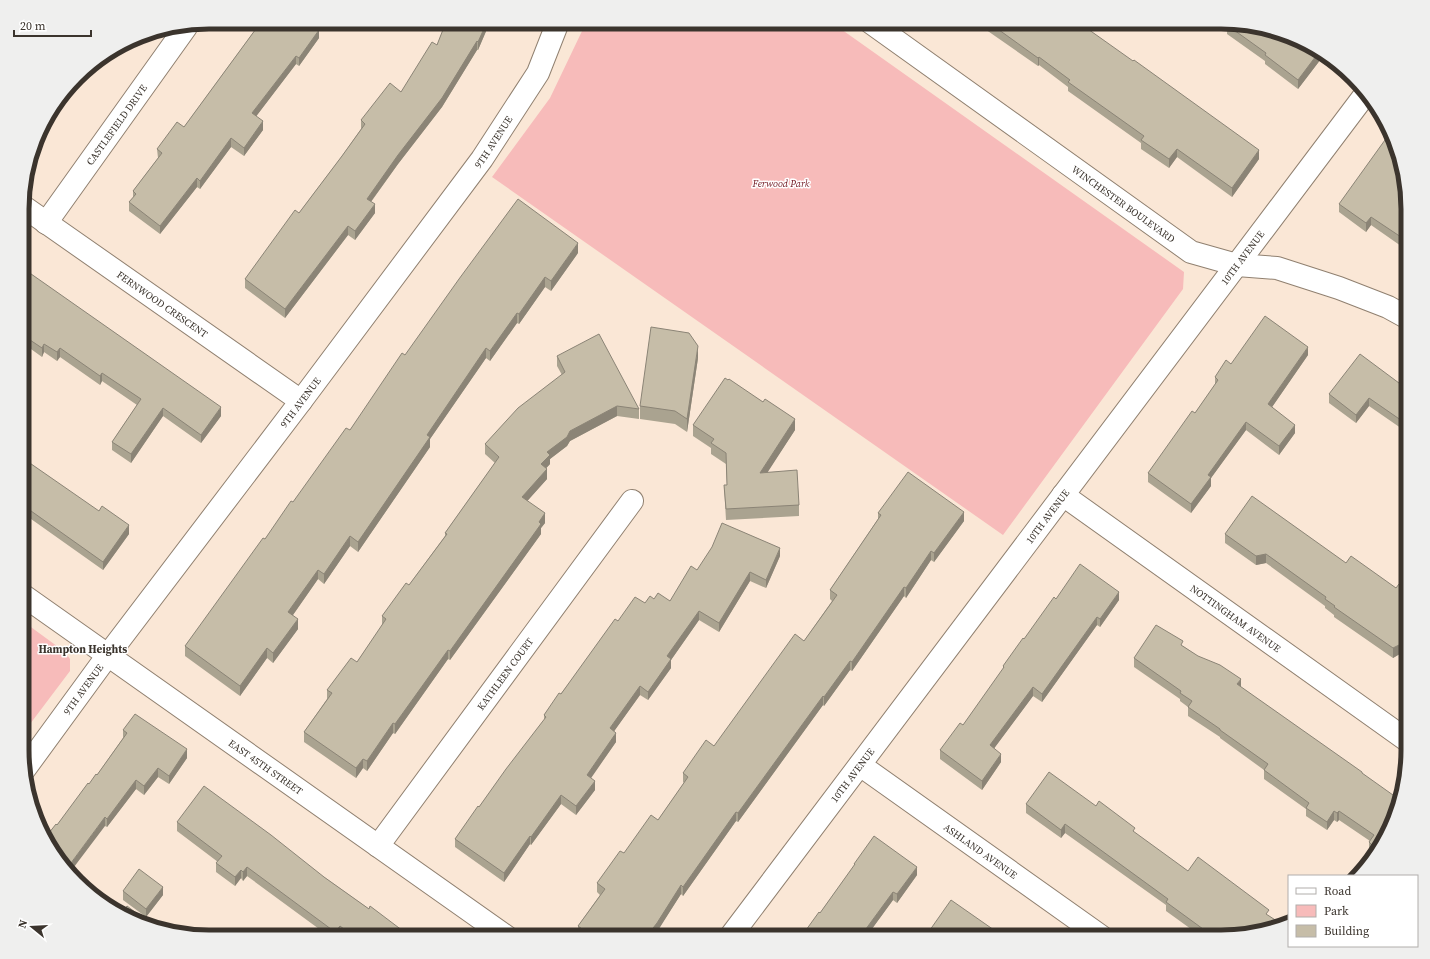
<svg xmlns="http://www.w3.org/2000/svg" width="1430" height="959" viewBox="0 0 1430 959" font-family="'Source Serif 4',serif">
<rect width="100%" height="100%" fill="#fae7d6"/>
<!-- green -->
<path fill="#f7bbba" d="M584,22H831L1184,272L1183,289L1003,535L492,177L550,98L583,29Z
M24,622L65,652L70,659V671L24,732Z"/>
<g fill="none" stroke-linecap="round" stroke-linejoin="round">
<defs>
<g id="minor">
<path id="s1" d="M870,22L1191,252L1237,265L1277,268L1339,288L1388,307L1408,318"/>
<path id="s2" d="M24,207L301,401"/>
<path id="s3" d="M46,223L186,27"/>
<path id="s4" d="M1063,495L1408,741"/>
<path id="s5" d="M24,596L507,937"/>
<path id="s6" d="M860,765L1102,937"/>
<path id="s7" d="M24,770L108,655L301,401L482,159L538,73L558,22"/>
<path id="s8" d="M378,846L632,501"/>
<path id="s9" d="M730,937L1364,96"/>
</g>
</defs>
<!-- minor casing -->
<use href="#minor" stroke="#908070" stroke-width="24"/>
<!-- minor -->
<use href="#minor" stroke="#fff" stroke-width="22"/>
</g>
<!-- wall -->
<path fill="#aaa390" d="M261,22H317L314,26L319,38L299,66L296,64L256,116L263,130L244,156L231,147L200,189L197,187L160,234L129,211V202L133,198V191L158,158L157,149L184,127Z
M446,22H490L478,50H477L442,107L398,164L371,202L375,213L355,240L348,235L285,318L245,288V279L299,213L342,156L361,129V120L401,92L437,45Z
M980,22H1078L1259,159L1232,197L1177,157L1169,168L1141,149V143L1068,91V87L1039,65L1038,66L982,27V24Z
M1226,22H1233L1324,55L1298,89L1265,64V61L1227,34V25L1228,24Z
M1408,197V243L1404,241L1401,246L1371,225L1366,232L1339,212V204Z
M578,253L551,291L545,287L519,324L517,323L490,361L486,358L430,439V447L358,552L350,546L324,584L318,579L293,615L298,629L273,663L267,658L240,696L185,656V646L265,539L350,430L405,355Z
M24,269L221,416L201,443L163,416L131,463L112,450V442L137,405L102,381L100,385L60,357L57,361L44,352L42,357L24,344V329L26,325L24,324Z
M1308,355L1272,407L1295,433L1279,455L1246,430L1211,478V486L1191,513L1148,482V473L1195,413L1215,385V377L1231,364Z
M557,356L639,409V419L617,416L570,441L567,446L550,459V464L546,468L547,479L527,501L545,523L541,528V534L450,660L448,659L395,734L393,733L367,771L363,768L356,778L304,742V732L327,699V690L357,662L382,626V616L409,585L445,536V533L495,463L485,454V444L562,375L557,366Z
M698,358L687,432L675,424L640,419V406Z
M1408,379V433L1369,406L1356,423L1329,403V394L1403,386Z
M728,380L763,402L795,430L767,472L799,505V516L726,520L724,485H727L726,464L711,454V448L693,436V425Z
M24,459L129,534L103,570L24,514Z
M878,513L964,521L934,562L931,560L906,598L904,596L852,671L850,670L824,706L823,705L738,822L736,821L683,896L681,894L653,937H580L578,935V926L600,895L597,892V883L624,853L658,820L684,783L683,782V773L714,746L804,641L832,601L830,599V590L878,519Z
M1225,534L1346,563L1396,588L1408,590V659L1403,652L1393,658L1334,617V615L1325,608V606L1266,563L1256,565L1225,543Z
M780,556L766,588L750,581L719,632L699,620L671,660V668L648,700L640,695L614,731L616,742L590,778L595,790L576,815L561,804L531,845L530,844L504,882L455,847V839L544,720V715L618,621L645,603L654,599L670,601L697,570Z
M1056,599L1119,600L1100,627L1097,625L1042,702L1033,696L994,748L1001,762L982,790L940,759V750L963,725L1003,670V666Z
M1183,646L1362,773L1398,810L1370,852L1369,851V842L1370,841L1339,820L1337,822L1334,820L1327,830L1306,816V809L1264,779V770L1220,738V737L1188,716V707L1180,701V699L1134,667V658Z
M123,730L187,758L169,784L158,777L144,795L136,789L107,827L105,826L57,825L97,775L123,738Z
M1026,804L1096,806L1135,833L1221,937H1202L1166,911V905L1065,833L1061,838L1026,813Z
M177,822L324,877L369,909L411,937H343L340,934L338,937H330L247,876L243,881L241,878L235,886L216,872V863L218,862L177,831Z
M854,864L917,875L897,903L893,900L866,937L820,913L854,866Z
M123,891L163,895L146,917L123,900Z"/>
<!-- shaded-wall -->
<path fill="#8b8476" d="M310,22H317L309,31V23Z
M487,22H490L478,50V42Z
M319,30V38L299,66V58Z
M477,41V50L442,107L398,164L367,207V199Z
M1319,52L1324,55L1298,89V80Z
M296,56V64L252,122V113Z
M1039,57V65L1038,66V58Z
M65,96V98L39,136L41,126Z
M263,121V130L244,156V148Z
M231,138V147L200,189V181Z
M1177,149V157L1169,168V159Z
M1259,150V159L1232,197V188Z
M197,178V187L160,234V226Z
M375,204V213L355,240V231Z
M1371,217V225L1366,232V223Z
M348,226V235L285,318V309Z
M1404,232V241L1401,246V237Z
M578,243V253L551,291V281Z
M545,277V287L519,324V314Z
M517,313V323L490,361V351Z
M44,344V352L42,357V348Z
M698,346V358L687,432V419Z
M1308,347V355L1268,413V404Z
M60,348V357L57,361V352Z
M486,348V358L430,439V447L358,552V542L427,435Z
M102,373V381L100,385V376Z
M1369,398V406L1356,423V415Z
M617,406V416L570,441L567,446L550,459V464L541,474V464L547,452L570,431Z
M221,407V416L201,443V435Z
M163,408V416L131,463V454Z
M795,419V430L760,484V473Z
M1246,422V430L1211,478V486L1191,513V504L1208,475Z
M1295,425V433L1279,455V446Z
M547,469V479L522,507V497Z
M964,512V521L934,562V553Z
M545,513V523L541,528V534L450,660V651Z
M129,525V534L103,570V562Z
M350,536V546L324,584V574Z
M780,548V556L766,588V580Z
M931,551V560L906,598V588Z
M1266,554V563L1256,565V556Z
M318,570V579L288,622V612Z
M750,572V581L719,632V623Z
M904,587V596L852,671V662Z
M1119,592V600L1100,627V619Z
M699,611V620L671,660V668L648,700V692L667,656Z
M1097,617V625L1042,702V694Z
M298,619V629L273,663V653Z
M1403,643V652L1393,658V648Z
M267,648V658L240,696V686Z
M448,650V659L395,734V724Z
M850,661V670L824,706V697Z
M1241,679V688L1237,684Z
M640,686V695L610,737V728Z
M1033,687V696L990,754V745Z
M823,696V705L738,822V813Z
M393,723V733L367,771V761Z
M616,733V742L587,784V775Z
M187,749V758L169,784V776Z
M1001,754V762L982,790V781Z
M363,759V768L356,778V768Z
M158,768V777L144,795V786Z
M136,780V789L107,827V819Z
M595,781V790L576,815V806Z
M561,795V804L531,845V837Z
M1334,811V820L1327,830V822Z
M1339,811V820L1337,822V813Z
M736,812V821L683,896V887Z
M105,817V826L71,871L68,867Z
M1065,824V833L1061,838V830Z
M530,836V844L504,882V873Z
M247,867V876L243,881V872Z
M917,867V875L897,903V894Z
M241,870V878L235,886V877Z
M681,885V894L657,932L653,937H646Z
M163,887V895L146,917V909Z
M893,892V900L866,937H860Z
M340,926V934L338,937H335V932Z"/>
<!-- building -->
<path fill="#c6bda8" stroke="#8b8476" d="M261,22H310L309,23L319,30L299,58L296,56L252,113L263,121L244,148L231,138L200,181L197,178L160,226L129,202L136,194L133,191L162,153L157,149L177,122L184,127Z
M446,22H487L478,42L477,41L442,98L398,155L367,199L375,204L355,231L348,226L285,309L245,279L295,210L299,213L342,156L365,124L361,120L390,83L401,92L432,42L437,45Z
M988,22H1078L1133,61L1134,60L1259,150L1232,188L1177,149L1169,159L1141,140L1144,136L1068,82L1070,80L1039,57L1038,58Z
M1230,22H1233L1281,32L1319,52L1298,80L1265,55L1266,53L1227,25Z
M1390,133L1400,170L1399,172L1401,174L1408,197V235L1404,232L1401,237L1371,217L1366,223L1339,204Z
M518,199L578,243L551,281L545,277L519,314L517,313L490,351L486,348L427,435L430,437L358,542L350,536L324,574L318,570L288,612L298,619L273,653L267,648L240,686L185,646L263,538L265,539L291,501L293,502L346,428L350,430L402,353L405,355L459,279Z
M24,269L221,407L201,435L163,408L131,454L112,442L141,399L102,373L100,376L60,348L57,352L44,344L42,348L24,336V329L30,319L24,315Z
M1265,316L1308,347L1268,404L1295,425L1279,446L1246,422L1208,475L1211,477L1191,504L1148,473L1192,411L1195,413L1218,380L1215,377L1226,360L1231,364Z
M651,327L689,333L698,346L687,419L675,411L640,406Z
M599,334L639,409L617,406L570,431L567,437L547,452L550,455L541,464L547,469L522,497L545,513L539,522L541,524L450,651L448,650L395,724L393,723L367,761L363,759L356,768L304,732L332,693L327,690L351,658L357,662L386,619L382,616L406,583L409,585L447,534L445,533L499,457L485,444L518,408L565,372L557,356Z
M1360,354L1403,386L1408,379V425L1369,398L1356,415L1329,394Z
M725,378L728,380L729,379L763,402L765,399L795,419L760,473L797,470L799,505L726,509L724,485H727L726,453L711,443L714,439L693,425Z
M24,459L99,511L102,506L129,525L103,562L24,506Z
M908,472L964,512L934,553L931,551L906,588L904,587L852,662L850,661L824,697L823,696L738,813L736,812L683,887L681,885L657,923L646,937H593L578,926L605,889L597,883L620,851L624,853L651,815L658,820L688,777L683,773L706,740L714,746L795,634L804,641L837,595L830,590L881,515L878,513Z
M1252,496L1346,563L1351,556L1396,588L1399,584L1408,590V649L1403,643L1393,648L1334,607L1335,606L1325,599L1326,597L1266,554L1256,556L1225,534Z
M722,523L780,548L766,580L750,572L719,623L699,611L667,656L671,659L648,692L640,686L610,728L616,733L587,775L595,781L576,806L561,795L531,837L530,836L504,873L455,839L478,806L479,807L506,769L546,717L544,715L559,693L561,694L615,619L618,621L635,597L645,603L650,596L654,599L658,593L670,601L691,566L697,570L712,547Z
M1080,564L1119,592L1100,619L1097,617L1042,694L1033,687L990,745L1001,754L982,781L940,750L960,723L963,725L1004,667L1003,666L1023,638L1024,639L1054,597L1056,599Z
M1156,625L1183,641L1181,645L1198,656L1220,665L1241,679L1237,684L1362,772V773L1400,800L1398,810L1369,864L1354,876L1374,847L1369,842L1374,835L1339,811L1337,813L1334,811L1327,822L1306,808L1309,803L1264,770L1268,764L1220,730V729L1188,707L1192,701L1180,693L1181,691L1134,658Z
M135,714L187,749L169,776L158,768L144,786L136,780L107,819L105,817L68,867L47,844L45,838L56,824L57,825L88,783L89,784L96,774L97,775L127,733L123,730Z
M1049,772L1096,806L1099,801L1135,828L1133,831L1188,871L1198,857L1269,910L1266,914L1280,923L1221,937H1214L1166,902L1168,899L1065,824L1061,830L1026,804Z
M204,786L271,835L324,877L369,909L370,906L411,937H354L340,926L335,932L247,867L243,872L241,870L235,877L216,863L222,856L177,822Z
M874,836L917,867L897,894L893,892L860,937H801L819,912L820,913L855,864H854Z
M139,869L163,887L146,909L123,891Z
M951,900L1004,937H925Z
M127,906L155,927L154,928L149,927L122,913Z"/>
<g text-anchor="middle" stroke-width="3" stroke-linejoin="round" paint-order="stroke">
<!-- street labels -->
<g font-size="10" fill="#3b342d" stroke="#fff">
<text dy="4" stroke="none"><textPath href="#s3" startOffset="121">CASTLEFIELD DRIVE</textPath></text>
<text dy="4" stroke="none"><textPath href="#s7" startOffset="784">9TH AVENUE</textPath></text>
<text dy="4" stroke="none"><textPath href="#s1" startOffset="312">WINCHESTER BOULEVARD</textPath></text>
<text dy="4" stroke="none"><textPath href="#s9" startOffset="851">10TH AVENUE</textPath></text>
<text dy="4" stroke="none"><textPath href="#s2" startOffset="169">FERNWOOD CRESCENT</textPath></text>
<text dy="4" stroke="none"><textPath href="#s7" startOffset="460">9TH AVENUE</textPath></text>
<text dy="4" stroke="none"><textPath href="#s9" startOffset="527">10TH AVENUE</textPath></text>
<text dy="4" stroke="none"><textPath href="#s4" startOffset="212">NOTTINGHAM AVENUE</textPath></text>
<text dy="4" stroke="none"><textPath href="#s8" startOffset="214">KATHLEEN COURT</textPath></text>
<text dy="4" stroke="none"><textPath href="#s7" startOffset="100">9TH AVENUE</textPath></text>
<text dy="4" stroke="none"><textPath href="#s5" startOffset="296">EAST 45TH STREET</textPath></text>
<text dy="4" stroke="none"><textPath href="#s9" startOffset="203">10TH AVENUE</textPath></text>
<text dy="4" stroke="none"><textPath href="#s6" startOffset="148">ASHLAND AVENUE</textPath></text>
</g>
<!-- park labels -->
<g font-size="10" font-style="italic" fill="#711721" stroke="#fff">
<text x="781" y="187">Ferwood Park</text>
</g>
<!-- neighbourhood labels -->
<g font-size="11" font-weight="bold" fill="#3b342d" stroke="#fff">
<text x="83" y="653">Hampton Heights</text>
</g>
</g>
<!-- crop -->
<path d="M0 0H1430V959H0ZM209 29H1221A180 180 0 0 1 1401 209V750A180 180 0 0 1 1221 930H209A180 180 0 0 1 29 750V209A180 180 0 0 1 209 29Z" fill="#efefee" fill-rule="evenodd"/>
<path fill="none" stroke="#3b342d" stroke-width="5" d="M209 29H1221A180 180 0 0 1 1401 209V750A180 180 0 0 1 1221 930H209A180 180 0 0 1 29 750V209A180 180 0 0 1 209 29Z"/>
<!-- legend -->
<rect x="1288" y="875" width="130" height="72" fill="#ffffff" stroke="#b1aeab"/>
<rect x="1296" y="888" width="20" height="6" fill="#ffffff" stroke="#b1aeab"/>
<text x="1324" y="895" font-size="12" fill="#3b342d">Road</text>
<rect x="1296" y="905" width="20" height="12" fill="#f7bbba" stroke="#b1aeab"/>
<text x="1324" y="915" font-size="12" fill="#3b342d">Park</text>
<rect x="1296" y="925" width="20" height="12" fill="#c6bda8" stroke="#b1aeab"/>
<text x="1324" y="935" font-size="12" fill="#3b342d">Building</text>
<!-- north arrow -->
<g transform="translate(32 927) rotate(288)" stroke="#ffffff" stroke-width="3" paint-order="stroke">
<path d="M0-3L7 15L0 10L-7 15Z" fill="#3b342d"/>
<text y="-6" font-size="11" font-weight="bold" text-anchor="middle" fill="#3b342d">N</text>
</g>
<!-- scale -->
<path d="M14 30v6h77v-6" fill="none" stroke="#3b342d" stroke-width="2"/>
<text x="20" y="30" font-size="12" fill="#3b342d" stroke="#ffffff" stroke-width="3" paint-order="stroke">20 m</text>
</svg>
